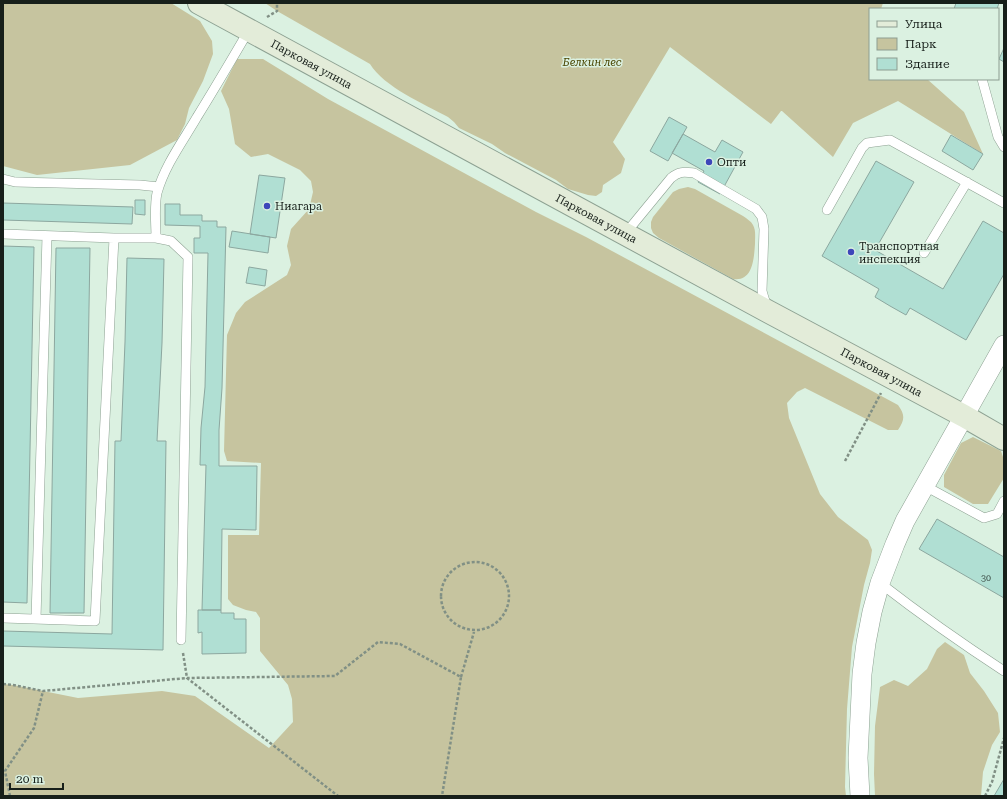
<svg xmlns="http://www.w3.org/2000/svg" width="1007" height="799" viewBox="0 0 1007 799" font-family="'Roboto Serif',serif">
<rect width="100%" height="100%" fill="#dbf1e1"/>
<!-- green -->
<path fill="#c6c49f" d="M3,3H171L200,21L212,41L213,54L203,81L189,108L185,124L177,140L130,165L37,175L3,166Z
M265,3H883L881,9H870V79H927L964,112L983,154L898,101L853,123L833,157L782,111H781L771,124L670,47L613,142L625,159L621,173L603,185L602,192L596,196L588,195L568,189L556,180L505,153L492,144L459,128L454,122L448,117C424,104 384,87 370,64L277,11Z
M237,59H263L328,99L536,212L586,237L898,405C905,415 905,419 898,430H888L805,388L797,392L787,403L789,418L820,494L838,517L868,540L872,550L870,563L864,585L852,647L847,709L845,787L846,796H3V684L13,685L78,698L162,691L195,696L269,748L293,722L292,699L288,685L260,651V618L256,612L246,610L233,605L228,599V535H259L261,463L227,461L224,451L227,335L236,313L245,302L287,275L291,265L287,246L291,229L309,209L313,192L311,181L300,170L268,154L251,157L235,144L229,109L221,91Z
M688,187L695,189L743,216C747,219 751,221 753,225C756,230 755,237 755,244C754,258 753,282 733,279L659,238L653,233L651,228V222L653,217L673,192L679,189Z
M973,437L1001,451L1004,460V478L988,504H973L944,487V475L961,443Z
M945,642L964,655L970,673L984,691L998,713L1000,732L992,745L983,772L981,796H875L874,774L875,726L880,687L894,680L908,686L927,669L937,649Z"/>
<!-- building -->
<path fill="#b0dfd3" stroke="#8ca79f" d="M956,3H999L997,9H954Z
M1004,48V62L999,59Z
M669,117L687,127L668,161L650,151Z
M683,134L715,152L722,140L743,152L720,194L698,182L704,171L672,153Z
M951,135L983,154L973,170L942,151Z
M876,161L914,182L875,250L943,289L983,221L1004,233V274L966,340L910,308L906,315L890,306L875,297L879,289L822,256Z
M259,175L285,178L276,238L250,234Z
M135,200H145V215L135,214Z
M3,203L133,207L132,224L3,220Z
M165,204H180V215H202V221H217V227H226L222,388L219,430V466H257L256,530L222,529L221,610H202L206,465H200L201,428L205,387L208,253H194V238H200V226L165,225Z
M232,231L270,237L268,253L229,247Z
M3,246L34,247L27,603L3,602Z
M56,248H90L84,613H50Z
M127,258L164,259L162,343L157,441H166L163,650L3,646V631L112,634L115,441H121L125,342Z
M249,267L267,270L265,286L246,283Z
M937,519L1004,557V598L919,549Z
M198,610H221V613H234V619H246V653L202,654V632L198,633Z
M1004,779V796H994Z"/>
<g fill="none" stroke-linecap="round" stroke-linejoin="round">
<defs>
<path id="service" d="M982,79L998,137L1004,147
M3,179L15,182L140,185L159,187
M827,210L862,148L867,143L890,140L1004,203
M3,234L114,238
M625,234L671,178C679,171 684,172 694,173L756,209L762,217L764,229L762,291L764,298L767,307
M156,238C156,224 154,207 157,193C165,165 183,141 197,117C215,88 232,59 249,30
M924,253L967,182
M925,486L984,518L997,514L1004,501
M880,583C920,614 961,643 1004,671
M3,618L95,621L114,238H156L171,241L188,257L181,640
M36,619L47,236"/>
<path id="minor" d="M860,796L858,758L862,674L866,643L872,612L880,583L895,544L905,521L1004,345"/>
<g id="secondary">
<path id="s1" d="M199,3L769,312L964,416L1004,439"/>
</g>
</defs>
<!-- service casing -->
<use href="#service" stroke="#8da192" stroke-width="10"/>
<!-- minor casing -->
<use href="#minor" stroke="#8da192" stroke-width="20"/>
<!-- secondary casing -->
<use href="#secondary" stroke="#8da192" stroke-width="24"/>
<!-- path -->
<path stroke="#819085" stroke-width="2.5" stroke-dasharray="3 2" stroke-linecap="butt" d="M267,17L277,11V3
M845,461L881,393
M441 596a34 34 0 1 1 68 0a34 34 0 1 1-68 0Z
M183,653L187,678L335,676L378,642L400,644L461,677L442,796
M461,677L474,632
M3,684L13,685L43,691L187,678L338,796
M10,796L5,771L34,728L43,691
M985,796L992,782L1004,738"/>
<!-- service -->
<use href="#service" stroke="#fff" stroke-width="9"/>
<!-- minor -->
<use href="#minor" stroke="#fff" stroke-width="19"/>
<!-- secondary -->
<use href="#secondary" stroke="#e3ecd9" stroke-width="22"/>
</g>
<!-- markers -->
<g fill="#3d46ba" stroke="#dbf1e1" stroke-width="1.5">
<circle cx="709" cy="162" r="4"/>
<circle cx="267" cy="206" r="4"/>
<circle cx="851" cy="252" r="4"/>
</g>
<g text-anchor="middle" stroke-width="3" stroke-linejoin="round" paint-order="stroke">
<!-- number labels -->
<g font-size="9" fill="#3d4f48">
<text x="986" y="581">30</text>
</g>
<!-- park labels -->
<g font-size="11" font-style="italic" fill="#494400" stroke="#dbf1e1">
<text x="592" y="66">Белкин лес</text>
</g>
<!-- street labels -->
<g font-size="11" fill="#171f1a" stroke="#dbf1e1">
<text dy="4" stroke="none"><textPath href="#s1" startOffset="128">Парковая улица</textPath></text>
<text dy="4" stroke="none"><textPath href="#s1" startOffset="452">Парковая улица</textPath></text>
<text dy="4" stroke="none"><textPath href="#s1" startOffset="776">Парковая улица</textPath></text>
</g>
<!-- poi labels -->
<g font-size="11" fill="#171f1a" stroke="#dbf1e1" text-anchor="start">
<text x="717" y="166">Опти</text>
<text x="275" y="210">Ниагара</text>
<text x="859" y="250">Транспортная<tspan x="859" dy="13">инспекция</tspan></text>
</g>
</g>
<!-- border -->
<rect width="1007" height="799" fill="none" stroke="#171f1a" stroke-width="8"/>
<!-- legend -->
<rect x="869" y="8" width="130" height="72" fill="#dbf1e1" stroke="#8d9d91"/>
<rect x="877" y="21" width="20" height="6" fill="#e3ecd9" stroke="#8d9d91"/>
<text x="905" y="28" font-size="12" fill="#171f1a">Улица</text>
<rect x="877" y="38" width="20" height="12" fill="#c6c49f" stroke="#8d9d91"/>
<text x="905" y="48" font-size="12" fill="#171f1a">Парк</text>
<rect x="877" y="58" width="20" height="12" fill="#b0dfd3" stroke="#8d9d91"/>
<text x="905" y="68" font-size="12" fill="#171f1a">Здание</text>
<!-- scale -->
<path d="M10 783v6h53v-6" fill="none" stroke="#171f1a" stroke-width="2"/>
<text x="16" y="783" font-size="12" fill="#171f1a" stroke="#dbf1e1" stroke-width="3" paint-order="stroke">20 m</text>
</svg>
